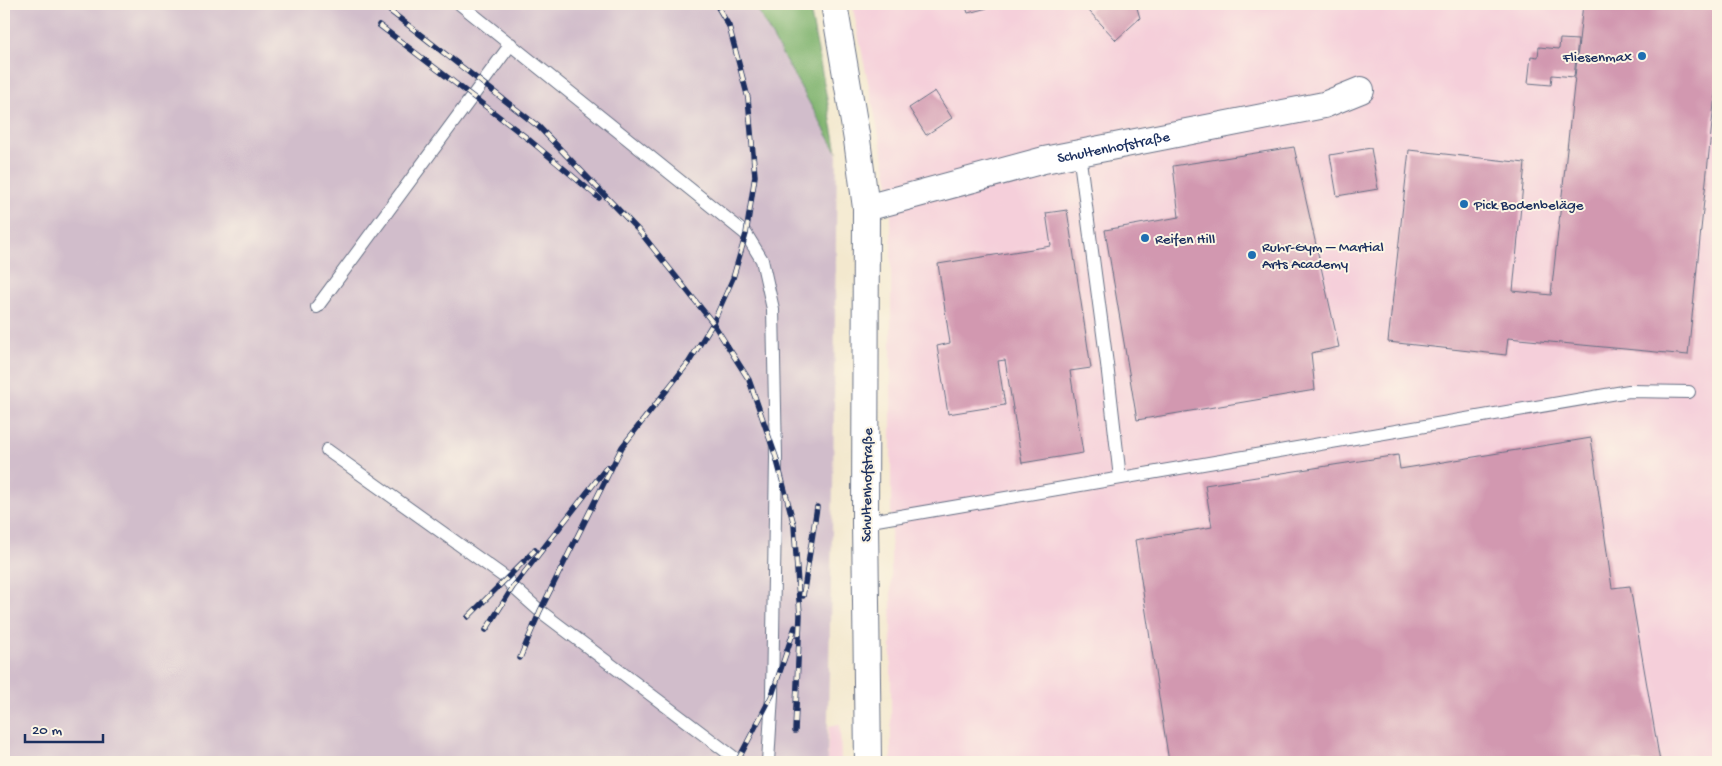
<svg xmlns="http://www.w3.org/2000/svg" width="1722" height="766" viewBox="0 0 1722 766" font-family="'Gochi Hand',sans-serif">
<rect width="100%" height="100%" fill="#fcf5e5"/>
<filter id="ink" filterUnits="userSpaceOnUse"><feTurbulence type="fractalNoise" baseFrequency=".02" numOctaves="2"/><feDisplacementMap in="SourceGraphic" scale="10" xChannelSelector="R" yChannelSelector="G"/><feConvolveMatrix kernelMatrix="1 2 1 2 8 2 1 2 1" color-interpolation-filters="sRGB"/></filter>
<filter id="wash" filterUnits="userSpaceOnUse"><feTurbulence type="fractalNoise" baseFrequency=".0096" numOctaves="4" result="noise"/><feDisplacementMap in="SourceGraphic" scale="20" xChannelSelector="R" yChannelSelector="G"/><feGaussianBlur stdDeviation="1.12" result="paint"/><feColorMatrix in="noise" values="0 0 0 0 0 0 0 0 0 0 0 0 0 0 0 0 0 1.4 0 .05"/><feComposite in="paint" operator="in"/></filter>
<g filter="url(#wash)">
<rect width="100%" height="100%" fill="#f3e8ce"/>
<!-- built -->
<path fill="#f5cfda" d="M852,4H1718V762H891V194Z
M840,724L841,762H827L829,726Z"/>
<!-- industrial -->
<path fill="#d1bdcb" d="M4,4H754L837,152L833,487L827,762H4Z"/>
<!-- forest -->
<path fill="#80b46f" stroke="#4e7266" d="M754,4H809L837,152Z"/>
<g id="blocks">
<!-- building -->
<path fill="#d298b0" d="M965,4H1003L968,13Z
M1097,4H1133L1137,8L1140,18L1116,40L1089,11Z
M1583,4H1718V65L1688,355L1508,338L1506,355L1388,342L1409,150L1525,163L1513,291L1551,295Z
M1560,39L1578,40L1574,77L1552,75L1551,85L1528,83L1531,56L1538,57L1539,47L1559,49Z
M935,91L952,118L926,135L909,108Z
M1294,147L1339,347L1311,353L1315,390L1137,420L1105,230L1179,217L1173,166Z
M1371,148L1378,189L1337,196L1330,155Z
M1067,210L1091,368L1070,371L1083,453L1022,463L1005,360L998,361L1005,405L948,414L937,346L950,343L938,264L1051,246L1046,213Z
M1591,438L1612,588L1630,586L1660,762H1169L1135,540L1212,527L1205,485L1398,455L1400,469Z"/>
</g>
</g>
<g filter="url(#ink)">
<use href="#blocks" fill-opacity="0" stroke="#677085" stroke-width="1"/>
<g fill="none" stroke-linecap="round" stroke-linejoin="round">
<defs>
<path id="service" d="M460,4L746,234L762,260L773,309L776,457L772,695L768,762
M1079,153L1107,364L1120,478
M317,307L511,44
M327,450L506,578L513,587L540,611L740,762
M865,522L1629,391L1689,392"/>
<g id="minor">
<path d="M834,4L857,140L866,208L865,522L868,762"/>
<path id="s1" d="M866,208L1044,160L1324,105L1361,90"/>
</g>
</defs>
<!-- service casing -->
<use href="#service" stroke="#677085" stroke-width="14"/>
<!-- minor casing -->
<use href="#minor" stroke="#677085" stroke-width="28"/>
<!-- service -->
<use href="#service" stroke="#fff" stroke-width="12"/>
<!-- minor -->
<use href="#minor" stroke="#fff" stroke-width="26"/>
<defs>
<path id="rail" d="M390,11L539,127L641,233L713,323L749,380L776,457L794,525L800,615L795,731
M379,25L527,138L599,198
M803,596L817,507
M468,617L535,550
M486,630L513,587L607,467
M520,658L540,611L622,447L689,362L713,323L733,278L746,234L755,176L748,98L729,26L716,4
M737,762L772,695L795,627"/>
</defs>
<!-- rail casing -->
<use href="#rail" stroke="#1b2f5e" stroke-width="5.5"/>
<!-- rail -->
<use href="#rail" stroke="#fcf5e5" stroke-width="4" stroke-dasharray="11" stroke-linecap="butt"/>
</g>
</g>
<!-- markers -->
<g fill="#1f6fb2" stroke="#fcf5e5" stroke-width="2">
<circle cx="1642" cy="56" r="5"/>
<circle cx="1464" cy="204" r="5"/>
<circle cx="1145" cy="238" r="5"/>
<circle cx="1252" cy="255" r="5"/>
</g>
<g text-anchor="middle" stroke-width="4" stroke-linejoin="round" paint-order="stroke">
<!-- poi labels -->
<g font-size="15" fill="#1b2f5e" stroke="#fcf5e5" text-anchor="start">
<text x="1632" y="61" text-anchor="end">Fliesenmax</text>
<text x="1474" y="209">Pick Bodenbeläge</text>
<text x="1155" y="243">Reifen Hill</text>
<text x="1262" y="251">Ruhr-Gym – Martial<tspan x="1262" dy="17">Arts Academy</tspan></text>
</g>
<!-- street labels -->
<g font-size="15" fill="#1b2f5e" stroke="#fcf5e5">
<text dy="5" stroke="none"><textPath href="#s1" startOffset="255">Schultenhofstraße</textPath></text>
<text transform="translate(866 485) rotate(-89)" y="5">Schultenhofstraße</text>
</g>
</g>
<!-- margin -->
<rect width="1722" height="766" fill="none" stroke="#fcf5e5" stroke-width="20"/>
<!-- scale -->
<path d="M25 734v8h78v-8" fill="none" stroke="#1b2f5e" stroke-width="2.5"/>
<text x="32" y="734" font-size="15" fill="#1b2f5e" stroke="#fcf5e5" stroke-width="4" paint-order="stroke">20 m</text>
</svg>
